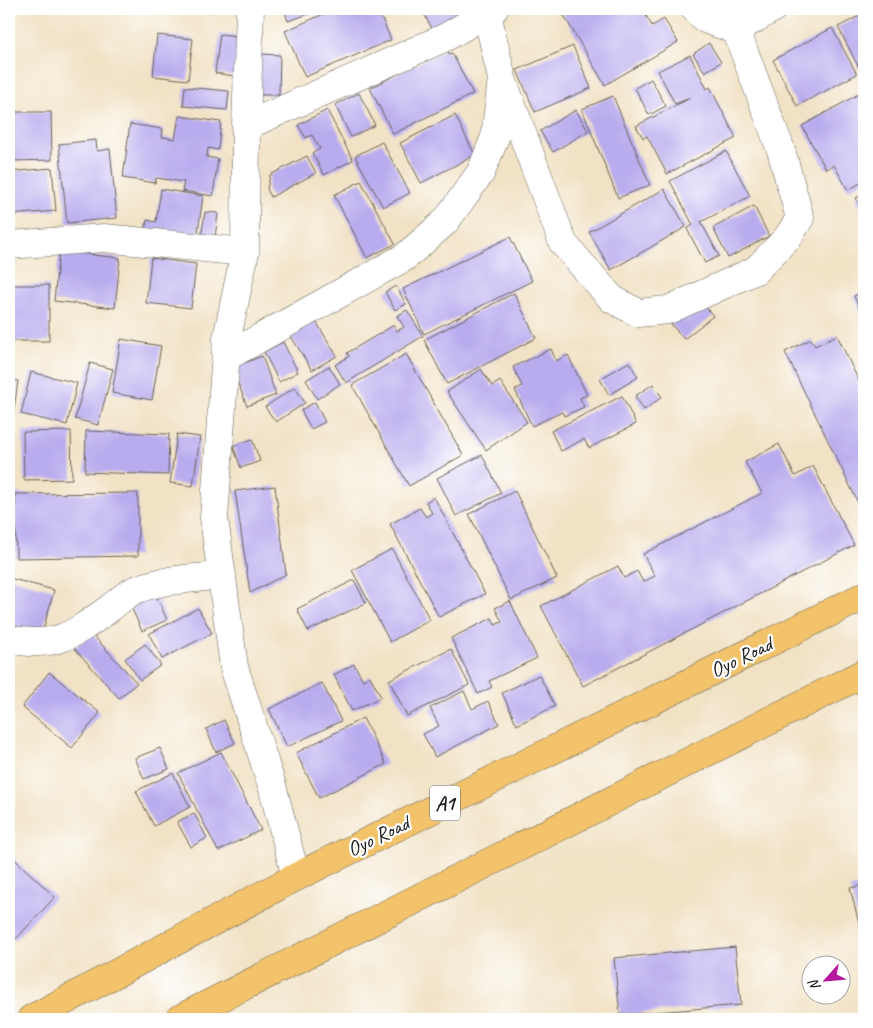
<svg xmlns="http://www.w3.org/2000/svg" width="873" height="1028" viewBox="0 0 873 1028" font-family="Caveat,sans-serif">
<rect width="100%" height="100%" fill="#fff"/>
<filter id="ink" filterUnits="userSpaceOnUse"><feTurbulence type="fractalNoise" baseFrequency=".02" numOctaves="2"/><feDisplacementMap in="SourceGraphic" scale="10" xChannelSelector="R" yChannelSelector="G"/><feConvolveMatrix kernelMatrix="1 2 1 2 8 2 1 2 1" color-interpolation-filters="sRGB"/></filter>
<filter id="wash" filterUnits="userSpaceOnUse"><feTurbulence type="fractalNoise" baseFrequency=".0096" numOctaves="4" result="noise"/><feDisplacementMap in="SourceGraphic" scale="20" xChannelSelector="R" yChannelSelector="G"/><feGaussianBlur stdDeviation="1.12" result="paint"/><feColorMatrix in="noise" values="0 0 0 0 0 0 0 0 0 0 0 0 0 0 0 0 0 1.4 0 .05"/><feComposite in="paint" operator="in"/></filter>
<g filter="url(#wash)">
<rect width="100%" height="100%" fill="#f1e2c5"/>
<g id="blocks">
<!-- building -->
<path fill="#b9acee" d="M175,9H213V12L175,11Z
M284,9H323L288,21Z
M335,9H378L391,40L305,77L285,31Z
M429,9H479L435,34L424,14L430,10Z
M560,9H642L652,26L664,19L678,42L605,85Z
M863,14L864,65L859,68L838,27Z
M832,28L857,74L797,106L773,60Z
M220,34L238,36L234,76L215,73Z
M157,35L193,39L188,80L153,76Z
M709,43L721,62L705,72L693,54Z
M573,46L591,88L535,112L517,70Z
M447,49L449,54L452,53L473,94L393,134L370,88Z
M261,54L280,55L279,95H259Z
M690,55L707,89L710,87L736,138L667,174L647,136L643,138L636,126L690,98L675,104L658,71Z
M651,79L666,106L649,115L635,88Z
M185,87L229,91L227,110L183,106Z
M864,91V181L848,190L834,165L826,169L802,126Z
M359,93L375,125L351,137L335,105Z
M613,96L650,185L618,198L582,109Z
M327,110L353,160L324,175L312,153L320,149L312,135L306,138L298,125Z
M576,110L588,131L553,152L540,131Z
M11,112H51L52,160L12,161Z
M455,115L475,155L421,183L400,143Z
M179,116L221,122L218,150L208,148L207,157L218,159L213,196L182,191L184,182L156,178L155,183L123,178L130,124L163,129L162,137L175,139Z
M96,140L97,151L110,149L117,218L67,223L59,144Z
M382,142L410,193L383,207L355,156Z
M726,151L750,196L701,222L719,256L705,263L687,229L693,225L670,181Z
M307,156L316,173L271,197L267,189L270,175Z
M52,168L56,211L9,215V172Z
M361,181L395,244L367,258L334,195Z
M161,189L203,196L196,246L144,237L147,220L156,222Z
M664,189L686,227L611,270L589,232Z
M864,194V214L856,198Z
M754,206L769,236L728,258L713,228Z
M205,212L218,213L214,247L200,245Z
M510,237L532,281L424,334L403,289Z
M59,251L120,258L115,308L54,301Z
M151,258L196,264L191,308L146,303Z
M9,285H49V341H9Z
M396,286L406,304L395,310L385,292Z
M864,291V319L854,296Z
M514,293L536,338L447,384L424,340Z
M700,300L713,316L684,339L671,324Z
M407,310L423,336L346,383L335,365L349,356L347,353L394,325L397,331L404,327L397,316Z
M315,320L337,356L312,370L290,335Z
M837,335L864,392V515L785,352L811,339L815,346Z
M121,339L161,346L152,400L112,393Z
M283,342L298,372L279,382L264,352Z
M551,349L556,361L568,355L587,395L580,398L584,407L564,416L562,412L532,426L515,390L522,386L513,367Z
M406,354L463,455L409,486L352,385Z
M262,356L276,395L247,406L232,368Z
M629,362L638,377L609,395L600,379Z
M90,363L113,369L98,425L75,419Z
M329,366L340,384L317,399L306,380Z
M481,369L492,386L500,381L527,422L486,450L447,392Z
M31,372L77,383L67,425L21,414Z
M9,379L18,381L10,437H9Z
M653,384L662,397L644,410L635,396Z
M295,387L305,403L276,422L265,407Z
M622,396L636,424L589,448L584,439L561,451L551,431Z
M315,402L325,422L311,429L301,410Z
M71,431L72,479L24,480L23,432Z
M86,431L169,434L168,475L85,472Z
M177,434L200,437L193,486L170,483Z
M252,439L260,461L241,468L233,446Z
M779,444L795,476L813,466L854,545L583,686L541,606L618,566L624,578L637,571L643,582L655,576L643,554L762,493L745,462Z
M482,455L501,493L456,516L437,478Z
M275,486L286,574L250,593L235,491Z
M515,491L557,578L511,600L469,514Z
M138,493V556L16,558L15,494Z
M434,497L485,594L439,617L390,524L420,508L426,517L432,513L426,502Z
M392,549L430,620L390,642L352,570Z
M9,578L54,590L41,638L9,630Z
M354,580L366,603L308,631L297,609Z
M156,595L167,620L142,631L131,607Z
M510,601L537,658L489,681L492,687L478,694L451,638L492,618L495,625L502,622L495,608Z
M198,608L212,633L162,659L149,634Z
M91,633L137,683L119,698L74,648Z
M145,644L161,665L140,680L125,659Z
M451,649L469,685L407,716L389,680Z
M354,664L363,680L370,676L381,697L352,711L334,675Z
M49,672L100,713L72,748L22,707Z
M539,675L555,706L517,725L502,693Z
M322,683L341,721L287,747L269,709Z
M464,691L472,709L488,701L499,724L435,757L423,734L439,726L430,708Z
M363,718L386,764L319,798L296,753Z
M224,720L235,743L216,752L206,729Z
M160,748L169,769L144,779L135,758Z
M221,752L261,830L218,851L178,773Z
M173,773L190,807L154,826L136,791Z
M194,813L207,838L191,847L177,822Z
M9,854L55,897L15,940L9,934Z
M864,885V943L850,888Z
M735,947L741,1005L620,1015L614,958Z"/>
</g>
</g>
<g filter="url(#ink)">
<use href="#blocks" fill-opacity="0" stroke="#676157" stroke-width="1"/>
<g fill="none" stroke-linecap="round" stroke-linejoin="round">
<defs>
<path id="minor" d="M250,9L246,126L245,252L227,338L214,518L234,667L273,789L296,877
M695,9L705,19L736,30L772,9
M502,79L563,243L612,299L638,313L668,310L756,270L788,237L800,218L781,150L736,30
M246,126L446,37L494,9
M9,245L104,238L245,252
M226,357L405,257L445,222L481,172L495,137L502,79L487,13
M9,639C56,649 73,635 110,608C118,602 126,594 135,590C161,579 194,579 222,575"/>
<path id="highway" d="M31,1019L296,877L864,596
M179,1019L864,673"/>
</defs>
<!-- minor casing -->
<use href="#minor" stroke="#676157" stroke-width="29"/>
<!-- highway casing -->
<use href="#highway" stroke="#676157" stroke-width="29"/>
<!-- minor -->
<use href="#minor" stroke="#fff" stroke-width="28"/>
<!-- highway -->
<use href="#highway" stroke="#f2c36a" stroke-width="28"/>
</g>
</g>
<g text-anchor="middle" stroke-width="4.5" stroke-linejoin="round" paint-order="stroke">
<!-- shield labels -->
<rect fill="#fff" stroke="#606060" stroke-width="1" x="430" y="785.5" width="30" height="35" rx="4"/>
<g font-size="20" font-weight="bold" fill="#1c1c1c">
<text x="445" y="810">A1</text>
</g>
<!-- street labels -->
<g font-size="21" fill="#1c1c1c" stroke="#fff">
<text transform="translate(741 657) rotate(-26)" y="7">Oyo Road</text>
<text transform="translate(378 836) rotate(-26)" y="7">Oyo Road</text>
</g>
</g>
<!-- margin -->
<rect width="873" height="1028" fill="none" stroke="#fff" stroke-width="30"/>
<!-- north arrow -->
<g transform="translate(826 980) rotate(243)"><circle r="24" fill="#ffffff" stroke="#a4a4a4"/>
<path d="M0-4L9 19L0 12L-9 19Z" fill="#b5179e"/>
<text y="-8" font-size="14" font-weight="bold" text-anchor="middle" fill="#1c1c1c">N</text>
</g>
</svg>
